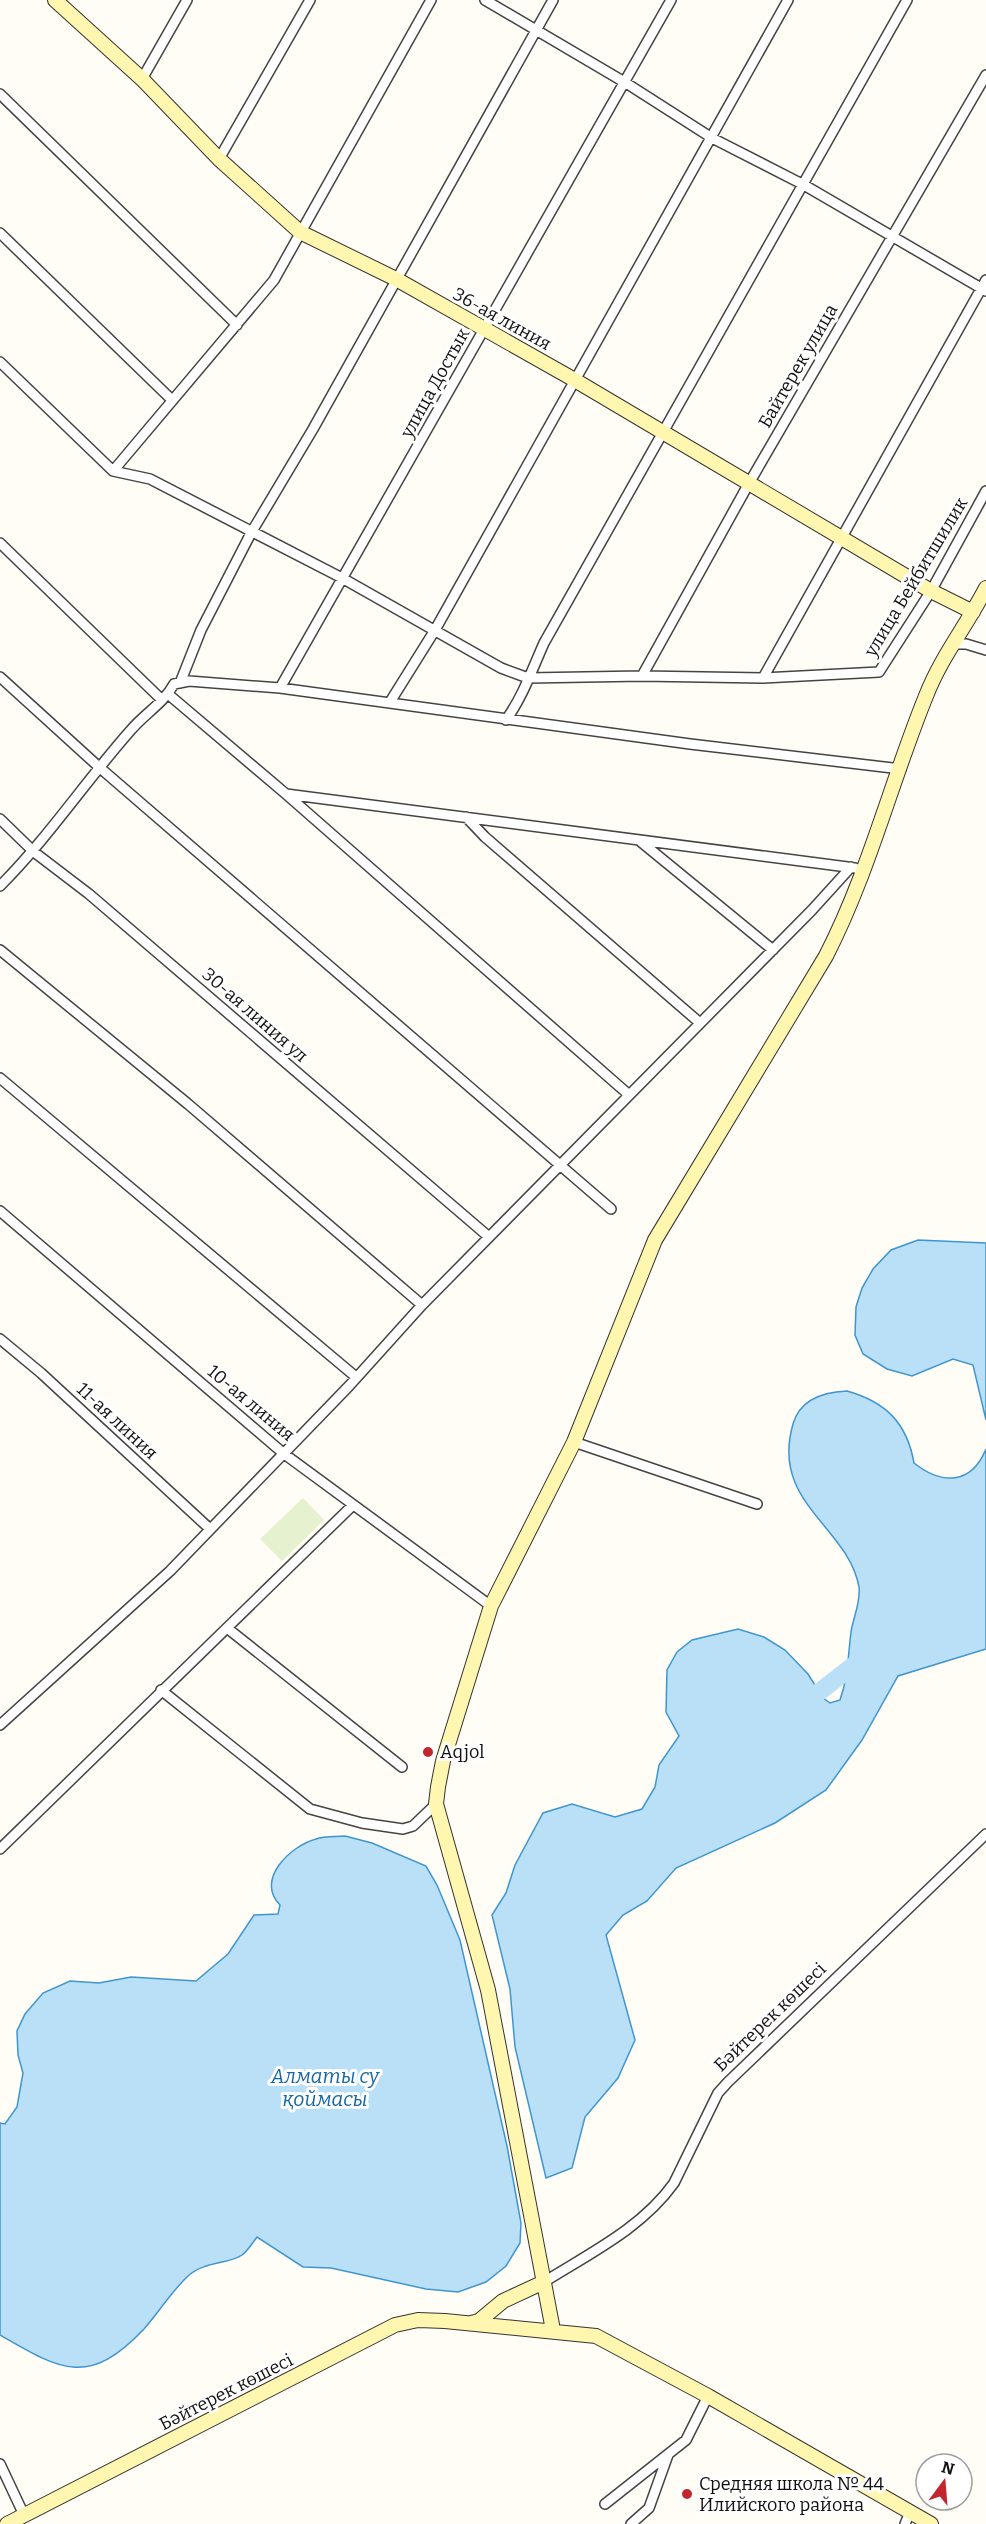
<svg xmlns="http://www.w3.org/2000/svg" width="986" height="2524" viewBox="0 0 986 2524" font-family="Bitter,serif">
<rect width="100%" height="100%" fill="#fffdf5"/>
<!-- pitch -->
<path fill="#e6f2cf" d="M303,1498L324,1520L282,1561L260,1539Z"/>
<!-- water -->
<path fill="#b9e0f7" stroke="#3f96cf" stroke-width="1.5" d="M918,1240L986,1243V1420L973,1365L953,1359L912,1376L887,1369L863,1354L855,1335L856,1307L862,1288L873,1269L891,1250Z
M847,1391C886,1402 907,1423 914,1463C942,1485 971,1485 986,1449V1649L898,1676L862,1740L826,1790L775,1823L676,1868L647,1901L623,1915L606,1935L635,2040L618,2078L585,2117L572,2168L546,2178L515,2047L510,1989L492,1915L506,1893L515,1865L543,1813L572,1804L615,1817L642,1809L655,1787L659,1765L679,1736L666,1712L667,1670L677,1652L692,1640L738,1629L764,1637L785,1650L808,1674L823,1698L830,1703L840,1700C848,1678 848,1656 851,1632C853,1618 861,1602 859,1587C848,1526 770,1503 793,1424C800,1399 824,1392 847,1391Z
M345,1836L372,1843L426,1866L437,1885L460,1940L507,2146L521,2223L520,2243L506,2266L486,2282L458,2292L426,2289L331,2268L303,2267L257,2237C253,2242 248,2251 242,2255C230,2264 204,2261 188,2276C171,2292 159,2312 144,2329C89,2387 62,2371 0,2335V2123L5,2124L17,2107L23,2073L18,2055L17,2031L25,2014L43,1993L70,1981L99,1983L131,1977L196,1981L228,1954L254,1915L278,1914L280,1905C255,1880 290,1846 316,1839C325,1836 336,1837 345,1836Z"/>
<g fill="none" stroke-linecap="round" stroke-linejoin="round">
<!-- river -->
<path stroke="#b9e0f7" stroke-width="18" d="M801,1706L867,1655"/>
<defs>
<path id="street" d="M485,0L626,83L712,138L804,185L986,291
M142,79L187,0
M0,94L237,325
M219,159L310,0
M0,233L172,400
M0,362L113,471L274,280L431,0
M113,471L150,479L342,578L501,668L528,678L642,676L763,678L879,672L931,591L986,491
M0,543L162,700
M951,644H966L986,650
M642,676L748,485L986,75
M0,677L99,767L611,1209
M763,678L986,280
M180,683L201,630L251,533L313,429L553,0
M280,688L671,0
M168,694L286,794L628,1094
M390,702L435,630L788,0
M506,720C523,696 532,670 544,643L907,0
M286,794L855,868
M466,817L485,837L700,1023
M0,819L34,852L89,894L489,1237
M640,841L773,950
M0,886C48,838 85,782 130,731C144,714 164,703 174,684L189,681L280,688L690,744L901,769
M0,950L188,1104L422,1305
M0,1078L356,1377
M0,1211L283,1453L491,1606
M0,1339L41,1373L210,1529
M574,1442L757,1504
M227,1628L402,1767
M161,1690L310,1809L362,1823L403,1829L413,1826L436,1804
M0,1725L170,1571L349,1386L422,1305L812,910L851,867
M0,1849L353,1505
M544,2282C590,2253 642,2228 674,2183L718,2093L728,2082L986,1834
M0,2464L24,2515
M605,2504L686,2440L708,2396
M631,2524L649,2508L668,2455
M905,2524L910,2512"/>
<path id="secondary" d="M55,0L142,79L219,159L300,232L396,279L573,379L931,591L973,612
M471,2323L479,2321L503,2301L544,2282
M553,2330L488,1990L436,1804L438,1787L443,1761L491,1606L574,1442L655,1240L826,956C869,872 891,782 926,696C941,657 967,625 986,588
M7,2524L395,2325L418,2320L445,2321L596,2336L708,2396L931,2524"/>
</defs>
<!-- street casing -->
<use href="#street" stroke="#444" stroke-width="12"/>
<!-- secondary casing -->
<use href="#secondary" stroke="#333" stroke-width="16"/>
<!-- street -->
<use href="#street" stroke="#fff" stroke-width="9"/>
<!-- secondary -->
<use href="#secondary" stroke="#fff6b0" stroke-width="14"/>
</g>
<!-- markers -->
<g fill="#c4262e" stroke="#fff" stroke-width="2">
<circle cx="428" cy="1752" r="6"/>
<circle cx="687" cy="2494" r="6"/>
</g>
<g text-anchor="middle" stroke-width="6" stroke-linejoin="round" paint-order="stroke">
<!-- street labels -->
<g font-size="18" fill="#111" stroke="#fff">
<text transform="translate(502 319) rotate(29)" y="6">36-ая линия</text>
<text transform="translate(798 366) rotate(-60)" y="6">Байтерек улица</text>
<text transform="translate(435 383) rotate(-61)" y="6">улица Достык</text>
<text transform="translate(916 577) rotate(-59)" y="6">улица Бейбитшилик</text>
<text transform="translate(255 1015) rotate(41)" y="6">30-ая линия ул</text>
<text transform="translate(251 1403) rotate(40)" y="6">10-ая линия</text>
<text transform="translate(117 1421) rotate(43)" y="6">11-ая линия</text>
<text transform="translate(770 2017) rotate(-44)" y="6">Бәйтерек көшесі</text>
<text transform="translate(226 2392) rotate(-27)" y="6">Бәйтерек көшесі</text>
</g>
<!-- poi labels -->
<g font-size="18" fill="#111" stroke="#fff" text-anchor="start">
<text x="440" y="1758">Aqjol</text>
<text x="699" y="2490">Средняя школа № 44<tspan x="699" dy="21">Илийского района</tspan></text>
</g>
<!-- water labels -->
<g font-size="20" font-style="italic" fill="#1768a6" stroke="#fff">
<text x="325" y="2083">Алматы су<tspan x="325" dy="23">қоймасы</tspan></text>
</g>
</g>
<!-- north arrow -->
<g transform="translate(944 2482) rotate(16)"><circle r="28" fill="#ffffff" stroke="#a0a0a0" stroke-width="1.5"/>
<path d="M0-4.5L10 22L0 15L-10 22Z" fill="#c4262e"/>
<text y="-9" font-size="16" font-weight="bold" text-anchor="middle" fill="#111111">N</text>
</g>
</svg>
